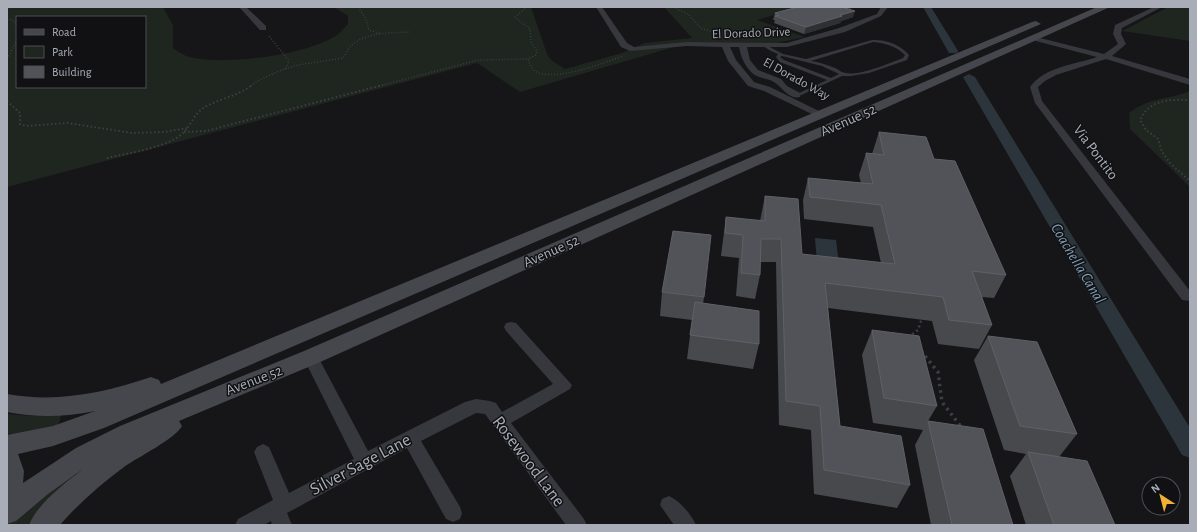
<svg xmlns="http://www.w3.org/2000/svg" width="1197" height="532" viewBox="0 0 1197 532" font-family="'Alegreya Sans',sans-serif">
<rect width="100%" height="100%" fill="#161618"/>
<!-- green -->
<path fill="#1e261f" fill-rule="evenodd" d="M7,7H163L173,25V48C177,51 182,54 186,56C220,67 308,55 337,35C341,32 345,27 348,24V16L334,7H531L547,54L551,60L565,69L622,53L645,43L692,38L664,7H800L757,20L805,37L776,43L691,42L520,92L477,63L7,187ZM17,17H145V87H17Z
M1168,7H1190V41L1122,31Z
M1190,91V187L1130,129L1129,113C1152,96 1165,101 1190,91Z
M7,414L33,416L61,415L58,426L31,433L7,434Z
M70,474L78,478L30,525H7L33,501Z"/>
<!-- water -->
<path fill="#2c353c" d="M815,238L836,240L839,264L817,262Z"/>
<g fill="none" stroke-linecap="round" stroke-linejoin="round">
<!-- canal -->
<path fill="#2c353c" fill-rule="evenodd" d="M923,7H931L958,51L957,53H949Z
M969,74L975,77L1190,428V458L1182,455L963,77Z"/>
<!-- path-far3 -->
<path stroke="#3d3f44" stroke-width="1.5" stroke-dasharray="1 2" stroke-linecap="butt" d="M358,7L366,19L369,30L381,34
M527,7L515,17L530,29L531,42L537,51L536,55L528,59
M673,7L688,14L701,28L718,34
M7,10L11,7
M7,18L14,21L17,27
M7,59L17,40
M285,69L298,65L343,58C346,54 348,48 352,45C367,32 391,33 410,32
M251,86L257,81L286,68L289,61L269,36
M379,86L478,60L528,59C529,62 530,65 532,68C546,86 606,62 623,56"/>
<!-- path-far2 -->
<path stroke="#3d3f44" stroke-width="2" stroke-dasharray="1.5 2.5" stroke-linecap="butt" d="M1187,100C1168,99 1148,101 1140,120L1146,130L1158,139L1162,152L1170,163L1190,181
M7,101L20,113V124L26,126L68,123L132,133L165,132L187,128
M184,132L206,131L383,85
M107,158C128,153 167,148 183,133C190,126 194,115 202,109C216,99 237,97 252,85"/>
<!-- path-far1 -->
<path stroke="#3d3f44" stroke-width="2.5" stroke-dasharray="2 3" stroke-linecap="butt" d="M911,338L910,336L918,330L922,318"/>
<!-- path -->
<path stroke="#3d3f44" stroke-width="3.5" stroke-dasharray="2.5 4" stroke-linecap="butt" d="M921,351L938,372L942,402L962,428"/>
<!-- lane -->
<path fill="#37383d" fill-rule="evenodd" d="M872,40C885,39 900,44 909,55L907,60L869,73L851,76H842L797,97L795,96V95L827,80L780,62L776,57L778,54L771,51L761,45L764,44L783,54L806,59ZM873,42C885,43 896,46 905,55L903,58C890,63 860,76 846,73C842,73 838,69 835,68C827,65 819,62 811,61ZM782,56L822,66L839,74L831,78L784,60L780,57Z"/>
<!-- street -->
<path fill="#37383d" fill-rule="evenodd" d="M239,7H246L266,26V30H260Z
M596,7H602L627,43L634,47L687,42L787,43L839,28L877,14L881,7H888L881,16L845,32L787,47H747L750,60L758,70L781,79L787,86L800,93V97C789,100 782,87 774,82C767,78 756,78 751,72C744,64 741,57 739,47H730L736,60L754,82L770,87L823,113V117L820,118L764,91L748,86L728,61L722,47L687,46L630,51L621,47Z
M1154,7H1162L1122,28L1121,34L1126,44L1112,56L1190,79V85L1106,59L1056,75L1045,81L1038,87L1042,101L1190,291V301L1182,300L1035,103L1030,87C1046,66 1074,65 1097,57L1032,40V36L1104,54L1118,44L1113,34L1115,25Z
M511,322L516,323L572,385L570,389L511,423L584,519L587,525H566L485,414L476,413L421,441L460,507L462,513L460,519L453,522L446,519L407,448L287,513L292,525H272L271,521L264,525H235L238,519L273,500L254,452L257,447L263,444L269,447L289,493L354,459L303,357L306,353L311,351L316,353L368,451L465,402L476,399L490,401L496,403L502,412L553,384L506,331L504,327L506,323Z
M669,496C680,501 691,514 696,525H674L660,505L662,499Z"/>
<!-- secondary -->
<path fill="#45474d" fill-rule="evenodd" d="M1097,7H1110L318,363L179,421L182,426C175,439 138,457 124,467C101,484 79,503 60,525H29C38,503 64,484 83,469L48,494L16,521L7,524V435L53,426L95,411C65,417 37,418 7,412V394C57,403 103,393 151,377L159,380L161,384L1032,22L1036,21L1041,24L104,428L53,446L18,454L24,471L23,483L76,448L120,426L304,351Z"/>
</g>
<!-- wall -->
<path fill="#47494d" d="M798,7H851L850,9L853,17L841,21L840,23L804,34L774,23L775,20H773L775,13Z
M879,132L934,159L1006,275L994,298L982,297L992,325L979,349L938,344L932,321L828,308L840,426L910,485L897,508L814,494L811,430L779,425L776,262H760V275L755,299L736,296L739,258L721,256L723,240L726,217L760,221L765,196L802,254L881,263L873,227L804,219L803,200L808,178L861,183L859,175L866,153L872,154Z
M662,292L704,297L703,304L759,344L753,369L687,359L692,320L660,316Z
M872,330L937,406L928,421L1013,525H931L915,445L923,430L873,423L862,355Z
M988,336L1077,434L1059,457L1115,525H1026L1010,476L1026,454L1004,450L974,360Z"/>
<!-- shaded-wall -->
<path fill="#2f3033" d="M847,7H851L850,12L845,8Z
M855,11L853,17L841,21L840,23L804,34L806,27Z"/>
<!-- building -->
<path fill="#525359" stroke="#5f6168" d="M798,7H847L845,8L855,11L840,15L842,16L806,27L775,16L779,15L775,13Z
M879,132L926,137L934,159L955,161L1006,275L972,271L992,325L949,320L943,297L825,283L840,426L901,436L910,485L824,470L820,406L786,401L781,239H761L760,275L741,273L743,235L725,233L726,217L765,221V196L798,199L802,254L895,264L881,205L810,197L808,178L873,184L866,153L884,155Z
M673,231L711,235L704,297L662,292Z
M695,302L759,311V344L690,335Z
M872,330L919,336L937,406L884,398Z
M988,336L1037,342L1077,434L1020,426Z
M928,421L983,429L1013,525H952Z
M1028,452L1087,461L1115,525H1054Z"/>
<g text-anchor="middle" stroke-width="3" stroke-linejoin="round" paint-order="stroke">
<!-- far-street labels -->
<g font-size="13" fill="#a8adb8" stroke="#111113">
<text transform="translate(751 32) rotate(-2)" y="5">El Dorado Drive</text>
<text transform="translate(797 78) rotate(29)" y="5">El Dorado Way</text>
</g>
<!-- street labels -->
<g font-size="15" fill="#a8adb8" stroke="#111113">
<text transform="translate(848 120) rotate(-24)" y="5">Avenue 52</text>
<text transform="translate(1096 152) rotate(53)" y="5">Via Pontito</text>
<text transform="translate(551 251) rotate(-24)" y="5">Avenue 52</text>
<text transform="translate(254 380) rotate(-21)" y="5">Avenue 52</text>
</g>
<!-- water labels -->
<g font-size="16" font-style="italic" fill="#7f9bb3" stroke="#111113">
<text transform="translate(1079 263) rotate(59)" y="6">Coachella Canal</text>
</g>
<!-- near-street labels -->
<g font-size="18" fill="#a8adb8" stroke="#111113">
<text transform="translate(529 461) rotate(53)" y="6">Rosewood Lane</text>
<text transform="translate(360 464) rotate(-28)" y="6">Silver Sage Lane</text>
</g>
</g>
<!-- border -->
<rect width="1197" height="532" fill="none" stroke="#a8adb8" stroke-width="16"/>
<!-- legend -->
<rect x="16" y="16" width="130" height="72" fill="#111113" stroke="#4d4f55"/>
<rect x="24" y="29" width="20" height="6" fill="#45474d" stroke="#4d4f55"/>
<text x="52" y="36" font-size="12" fill="#a8adb8">Road</text>
<rect x="24" y="46" width="20" height="12" fill="#1e261f" stroke="#4d4f55"/>
<text x="52" y="56" font-size="12" fill="#a8adb8">Park</text>
<rect x="24" y="66" width="20" height="12" fill="#525359" stroke="#4d4f55"/>
<text x="52" y="76" font-size="12" fill="#a8adb8">Building</text>
<!-- north arrow -->
<g transform="translate(1161 496) rotate(324)"><circle r="19" fill="#111113" stroke="#4d4f55"/>
<path d="M0-3L7 15L0 10L-7 15Z" fill="#f2b134"/>
<text y="-6" font-size="11" font-weight="bold" text-anchor="middle" fill="#a8adb8">N</text>
</g>
</svg>
